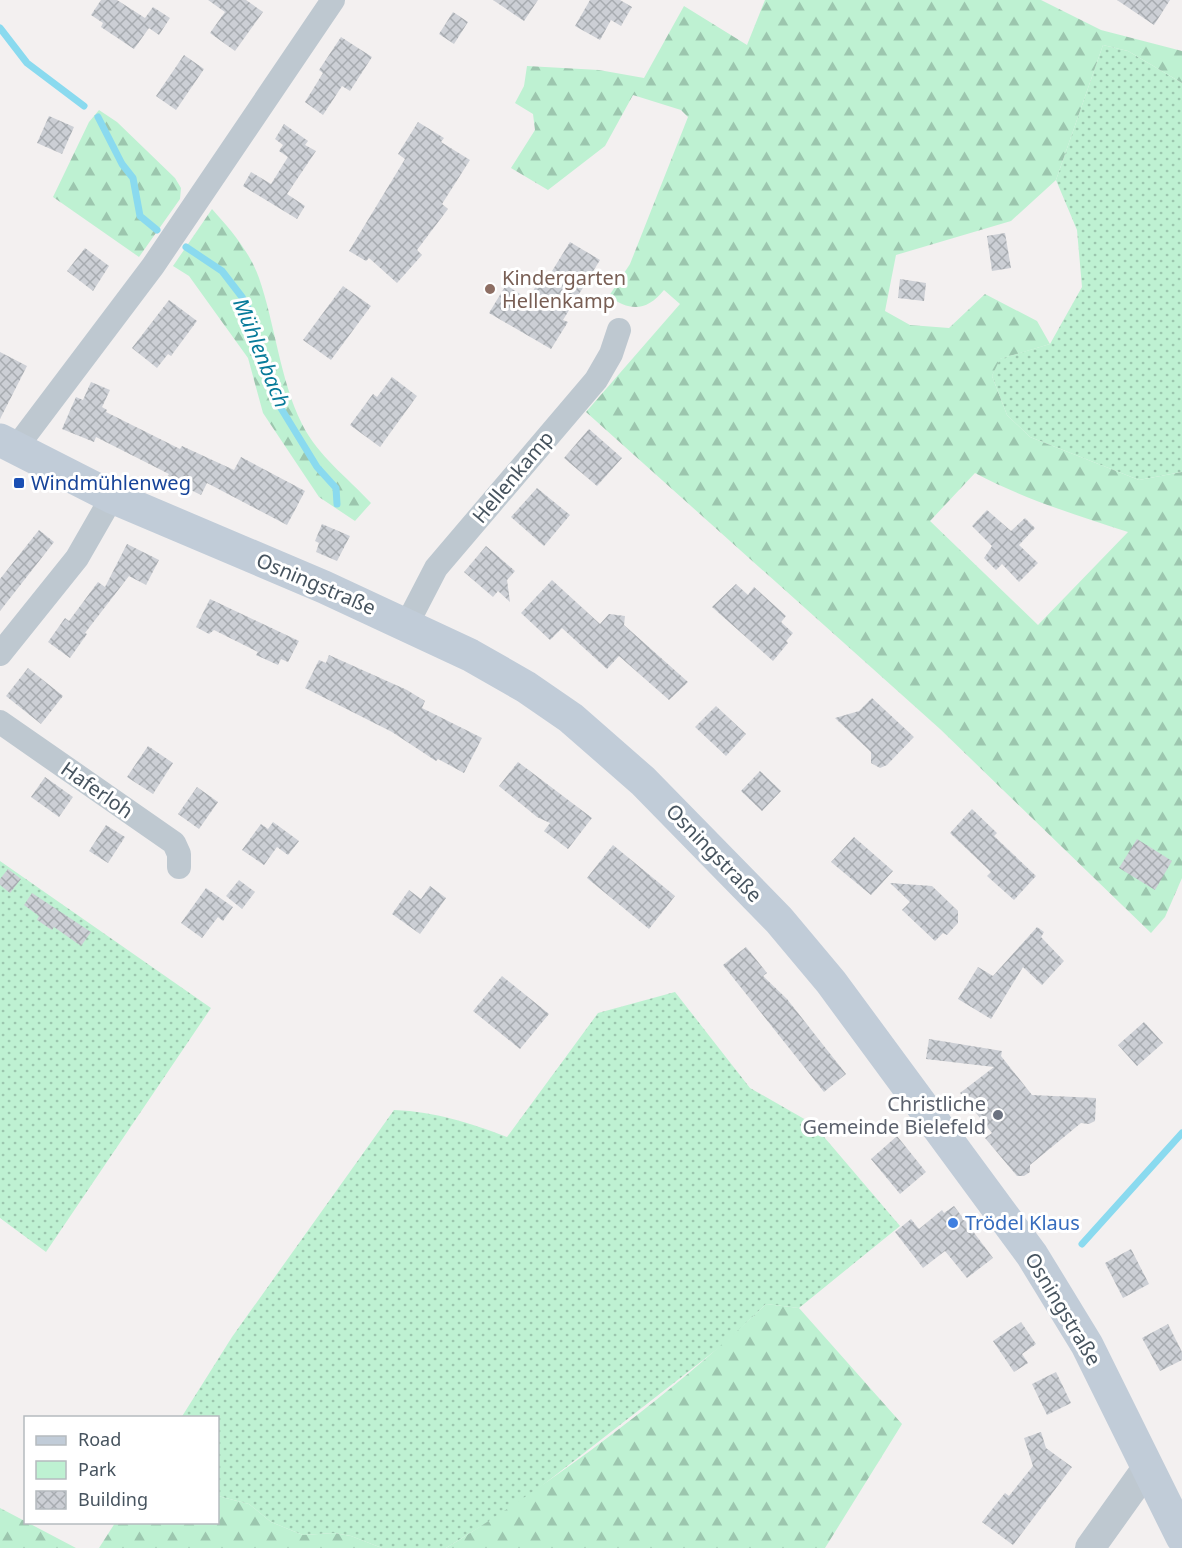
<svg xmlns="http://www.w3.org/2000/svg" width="1182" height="1548" viewBox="0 0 1182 1548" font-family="'Noto Sans',sans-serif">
<defs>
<pattern id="green-dots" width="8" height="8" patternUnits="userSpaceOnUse" patternTransform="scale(1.5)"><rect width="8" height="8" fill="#bef1d2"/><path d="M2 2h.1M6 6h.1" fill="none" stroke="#9cc6ae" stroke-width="1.8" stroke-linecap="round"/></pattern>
<pattern id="forest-firs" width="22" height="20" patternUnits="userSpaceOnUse" patternTransform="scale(1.5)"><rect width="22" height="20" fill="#bef1d2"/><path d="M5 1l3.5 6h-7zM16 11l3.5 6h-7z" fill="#9cc6ae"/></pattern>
<pattern id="building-cross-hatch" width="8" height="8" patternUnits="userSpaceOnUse" patternTransform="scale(1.5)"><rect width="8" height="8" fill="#cccfd5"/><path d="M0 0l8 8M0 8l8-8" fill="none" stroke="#a7abb0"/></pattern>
</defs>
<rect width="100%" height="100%" fill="#f3f0f0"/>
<!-- green -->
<path fill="url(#green-dots)" d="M1103,45L1128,51L1182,83V472L1139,480L1030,437L1007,415L992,376L999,359L1050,344L1082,287L1077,230L1056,180Z
M0,861L211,1008L46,1252L0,1218Z
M675,992L750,1088L813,1124L900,1226L799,1308L766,1304L725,1343L525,1499L446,1548H382L351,1536L334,1533L303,1535L271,1522L249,1504L218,1496V1418H181L232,1337L394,1110C437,1112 467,1122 507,1137L598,1013Z"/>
<!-- forest -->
<path fill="url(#forest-firs)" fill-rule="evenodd" d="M765,0H1041L1101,30L1182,51V83L1128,51L1103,45L1056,180L1011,221L896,255L885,311L910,325L949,328L985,294L1037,321L1050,344L1000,359L992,376L1007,415L1030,437L1139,480L1182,472V878L1165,917L1151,933L940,729L586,412L680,304L664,290C647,311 630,312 609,296L630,264L688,117L681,110L633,95L605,146L548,190L511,168L535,130L533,114L515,103L524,86L527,66L599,70L644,78L684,6L747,45ZM975,473C1024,499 1076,515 1128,532L1038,625L930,521Z
M99,110L117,122L175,178L181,188L180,199L139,257L53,197L89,122Z
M212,209C230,229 250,252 259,278C275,324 280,380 302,424C318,456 347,477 371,503L355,521L319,497L263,413L248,358L189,276L173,266Z
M766,1304L799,1308L902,1424L825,1548H446C558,1479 670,1395 766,1304Z
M218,1496L249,1504L271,1522L303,1535L334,1533L351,1536L382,1548H99L115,1523L218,1522Z
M0,1508L76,1548H0Z"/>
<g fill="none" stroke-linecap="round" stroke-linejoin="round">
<!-- stream -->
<path stroke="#8adaef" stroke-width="7" d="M0,28L27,63L84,106
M98,117L122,164L133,178L140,216L157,230
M186,247L222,271L242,297L250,312L265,372L279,405L317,467L336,488L337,504
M1082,1244L1182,1133"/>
</g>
<!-- building -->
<path fill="url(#building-cross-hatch)" d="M101,0H117L145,18L153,7L170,18L159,35L149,28L134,49L101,27L103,23L91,15Z
M208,0H246L263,12L235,51L210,33L225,12Z
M493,0H538L524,21Z
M590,0H620L632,7L621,26L611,20L600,40L575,26Z
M1117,0H1170L1154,25Z
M453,12L468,22L454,44L439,34Z
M341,37L372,57L350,91L342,86L323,115L305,102L323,73L319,70Z
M184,55L204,69L176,110L156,96Z
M49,116L74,127L62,154L37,143Z
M418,122L444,138L441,142L470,160L442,204L448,209L417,250L422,255L397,283L369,258L366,261L349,251L405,159L398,154Z
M284,124L308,141L305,145L316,151L287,194L305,206L297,219L243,186L251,172L271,184L288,157L279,151L283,145L275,139Z
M1005,233L1011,268L992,271L987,236Z
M570,242L600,260L563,320L568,322L551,349L489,313L506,285L528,299L539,281L544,284Z
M85,248L109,266L93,291L67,271Z
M900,279L926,283L924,301L898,298Z
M343,286L371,306L331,360L303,340Z
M169,300L197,321L171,356L168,354L157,368L132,348Z
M0,352L27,366L0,419Z
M392,377L417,396L380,447L350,425L373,394L377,397Z
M91,382L110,390L102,407L107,410L106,412L180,449L182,446L234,470L241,457L305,491L287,525L207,483L201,495L166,478L169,474L96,437L94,442L62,429L76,397L83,400Z
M589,429L622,458L597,486L564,458Z
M537,488L570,515L544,546L511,517Z
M987,510L1011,531L1025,518L1035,528L1019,545L1038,563L1019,582L1002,564L996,570L984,558L992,546L972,526Z
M322,524L350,536L337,561L316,552L319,543L315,541Z
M39,530L54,542L0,611V579Z
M127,544L159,560L146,585L129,576L85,633L87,634L70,658L48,642L65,618L69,621L98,582L105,587Z
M486,546L515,571L507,580L510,602L498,591L493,597L464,572Z
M552,580L600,624L609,614L625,616L624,625L688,682L669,700L619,656L607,669L562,628L550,640L521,613Z
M736,584L748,595L754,587L786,616L781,622L793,633L786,641L788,643L773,661L712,607Z
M210,599L299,641L288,662L281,659L278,665L256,655L258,652L214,630L209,634L196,627Z
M329,655L407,690L425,701L422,708L482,738L464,773L438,759L436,761L392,732L305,688L319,660L326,663Z
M28,668L63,696L41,724L6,696Z
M872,698L914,737L887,765L880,768L871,763V752L835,718L859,711Z
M716,706L746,734L726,756L695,727Z
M148,746L173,763L153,794L127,777Z
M518,762L592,818L568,849L544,831L550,823L537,817L499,786Z
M760,771L781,791L762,811L741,791Z
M45,777L73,797L59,817L31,797Z
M197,787L218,802L199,829L178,814Z
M972,809L997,833L994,836L1036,876L1014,900L987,876L991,872L950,833Z
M273,822L299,841L288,855L277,847L264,865L242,850L261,824L268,829Z
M106,825L125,837L108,863L89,851Z
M854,837L893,871L871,895L831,862Z
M1137,839L1172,861L1155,890L1119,868Z
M613,845L675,896L649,929L587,878Z
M8,869L21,879L10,893L0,885V879Z
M239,880L255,892L242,909L226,896Z
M890,883L932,886L958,911V923L947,935L943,933L935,941L902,910L910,902Z
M430,886L446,898L420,934L392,914L409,890L421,899Z
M206,888L233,907L223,921L218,917L202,938L181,923Z
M32,893L91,932L81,946L54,927L52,930L37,920L39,916L24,905Z
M1037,927L1044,932L1041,937L1064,961L1042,985L1023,967L991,1019L958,999L978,967L993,976Z
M746,947L767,973L763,976L787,999L846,1074L824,1092L723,965Z
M502,976L549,1014L520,1049L473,1011Z
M1144,1022L1163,1043L1137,1066L1118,1045Z
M929,1039L1002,1051L1001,1056L1032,1095L1096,1098L1095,1121L1089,1124L1081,1123L1030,1165V1172L1024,1176H1017L985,1138L992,1133L960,1093L994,1067L926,1059Z
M897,1136L926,1172L900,1194L871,1159Z
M954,1206L993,1258L967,1278L945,1251L923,1268L895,1232L911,1219L919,1229L942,1210L944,1213Z
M1131,1249L1149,1284L1123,1298L1105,1263Z
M1021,1322L1036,1344L1022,1354L1028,1363L1014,1372L993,1341Z
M1168,1324L1182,1352V1360L1160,1371L1142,1338Z
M1056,1372L1071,1403L1047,1415L1032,1384Z
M1041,1432L1046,1448L1072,1467L1013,1545L982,1522L1005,1493L1009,1496L1033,1466L1024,1438Z"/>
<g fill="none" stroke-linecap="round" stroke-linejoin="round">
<!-- minor -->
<path stroke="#bec8d0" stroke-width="24" d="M15,449L153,266L333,0
M407,624L436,568L596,380L611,354L619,330
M0,654L77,558L112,497
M0,722L174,843L179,854V867"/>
<!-- tertiary -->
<path stroke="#bec8d0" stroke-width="30" d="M1090,1548L1147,1468"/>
<!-- secondary -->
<path stroke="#c1ccd8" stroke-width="33" d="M0,440L112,497L324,587L470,655L526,687L571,718L643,781L779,920L831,982L1032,1255L1087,1345L1182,1537"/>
</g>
<!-- markers -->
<circle fill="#8d6e63" stroke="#fff" stroke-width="2" cx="490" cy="289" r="6"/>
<rect fill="#1a4fb4" stroke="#fff" stroke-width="2" x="13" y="477" width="12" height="12" rx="3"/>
<circle fill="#6b7280" stroke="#fff" stroke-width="2" cx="998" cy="1115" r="6"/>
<circle fill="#3f7fe0" stroke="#fff" stroke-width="2" cx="953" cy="1223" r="6"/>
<g text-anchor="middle" stroke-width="6" stroke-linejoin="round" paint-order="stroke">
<!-- education labels -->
<g font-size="20" fill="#785e54" stroke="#fff" text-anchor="start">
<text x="502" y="285">Kindergarten<tspan x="502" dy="23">Hellenkamp</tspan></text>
</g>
<!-- street labels -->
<g font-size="20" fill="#47545f" stroke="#fff">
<text transform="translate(513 477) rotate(-50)" y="7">Hellenkamp</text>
<text transform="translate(316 584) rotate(23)" y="7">Osningstraße</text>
<text transform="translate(97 790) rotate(35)" y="7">Haferloh</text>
<text transform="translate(714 853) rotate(46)" y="7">Osningstraße</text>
<text transform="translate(1063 1309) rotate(59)" y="7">Osningstraße</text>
</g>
<!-- transit labels -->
<g font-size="20" fill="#164399" stroke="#fff" text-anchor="start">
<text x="31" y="490">Windmühlenweg</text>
</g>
<!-- worship labels -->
<g font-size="20" fill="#5b616d" stroke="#fff" text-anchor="end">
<text x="986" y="1111">Christliche<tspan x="986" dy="23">Gemeinde Bielefeld</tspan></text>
</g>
<!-- shop labels -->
<g font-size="20" fill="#366cbe" stroke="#fff" text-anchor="start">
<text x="965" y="1230">Trödel Klaus</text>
</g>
<!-- water labels -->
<g font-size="21" font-style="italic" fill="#087b9a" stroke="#fff">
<text transform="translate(261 353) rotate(68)" y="7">Mühlenbach</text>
</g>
</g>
<!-- legend -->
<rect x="24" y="1416" width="195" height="108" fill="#ffffff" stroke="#b5bbbf" stroke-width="1.5"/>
<rect x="36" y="1436" width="30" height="9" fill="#c1ccd8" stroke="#b5bbbf" stroke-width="1.5"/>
<text x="78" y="1446" font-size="18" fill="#47545f">Road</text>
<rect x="36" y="1461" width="30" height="18" fill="#bef1d2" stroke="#b5bbbf" stroke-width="1.5"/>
<text x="78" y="1476" font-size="18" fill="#47545f">Park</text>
<rect x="36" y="1491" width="30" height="18" fill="url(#building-cross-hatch)" stroke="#b5bbbf" stroke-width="1.5"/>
<text x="78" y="1506" font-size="18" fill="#47545f">Building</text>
</svg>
